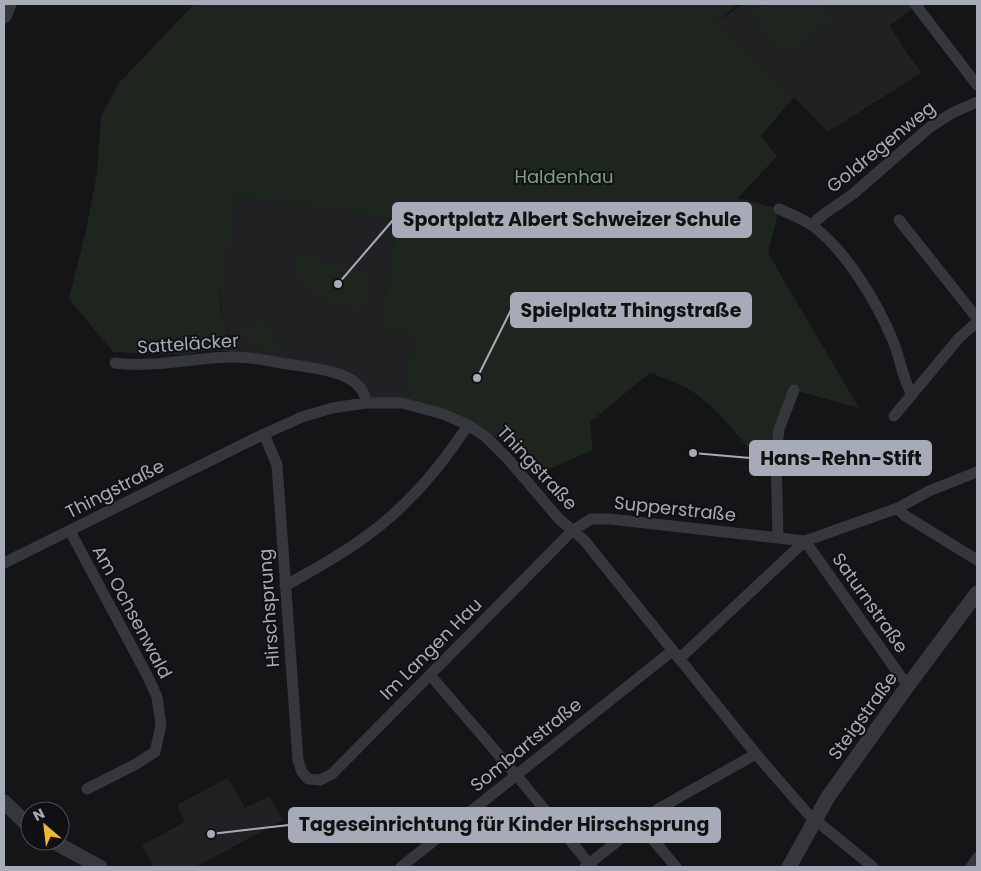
<svg xmlns="http://www.w3.org/2000/svg" width="981" height="871" viewBox="0 0 981 871" font-family="Poppins,sans-serif">
<rect width="100%" height="100%" fill="#151517"/>
<!-- built -->
<path fill="#212124" d="M743,4H914L916,6L889,26L921,73L828,132L794,97L716,23Z
M237,196L397,220L380,329L412,337L402,403H366L357,384L251,358L241,350L223,324L221,306L220,281Z
M228,778L245,808L270,796L283,820L195,867H154L142,845L185,822L177,805Z"/>
<!-- green -->
<path fill="#1d251e" d="M194,4H738L716,23L794,97L761,136L777,156L738,198L779,209L768,253L859,408L794,390L779,429L777,484C751,453 723,411 690,390C678,382 663,378 650,373L590,422L593,450L545,471L515,446L443,414L402,403L412,337L380,329L397,220L237,196C234,210 233,224 230,238C220,284 207,325 251,358L226,351H205L183,355L113,352L69,299L86,231L97,173L101,116L119,83Z
M765,4H822L833,19L782,56L752,13Z
M300,254L375,275L362,312L331,301L304,287L305,281L291,277Z
M263,319L279,345V354C259,350 251,345 237,330Z"/>
<g fill="none" stroke-linecap="round" stroke-linejoin="round">
<!-- minor -->
<path stroke="#36373c" stroke-width="11" d="M915,4L977,85
M779,209C790,214 803,219 813,226C847,252 877,302 893,341C901,360 901,375 912,395
M899,220L977,318
M811,225L824,214L853,194L930,127L952,113L977,102
M115,363C153,368 191,358 230,357C249,356 268,361 287,364C311,368 364,370 366,403
M894,416L959,338L977,322
M264,434L277,465L298,760L302,772L308,779L320,780L332,774L572,531L591,519H610L805,541L898,508L929,491L977,472
M898,508L904,515L977,560
M70,531L148,677L157,697L161,725L155,752L136,764L87,789
M778,537L776,454L779,429L794,390
M4,563L264,434L302,417L332,408L366,403H402L443,414L468,425L486,437L508,459L559,519L584,540L756,754L808,814L873,867
M285,586C309,572 334,559 358,542C402,512 439,470 468,425
M679,659L805,541L901,677L909,684
M430,675L517,776L592,867
M639,823L676,867
M401,867L672,651
M585,867L658,809L756,754
M971,867L977,858"/>
<!-- tertiary -->
<path stroke="#36373c" stroke-width="15" d="M4,16L9,4
M4,802L30,827
M52,841L100,867
M789,867L828,797L909,684L977,593"/>
</g>
<g text-anchor="middle" stroke-width="4" stroke-linejoin="round" paint-order="stroke">
<!-- street labels -->
<g font-size="18" fill="#a7abb7" stroke="#101012">
<text transform="translate(881 147) rotate(-39)" y="6">Goldregenweg</text>
<text transform="translate(188 344) rotate(-4)" y="6">Satteläcker</text>
<text transform="translate(537 468) rotate(47)" y="6">Thingstraße</text>
<text transform="translate(115 489) rotate(-27)" y="6">Thingstraße</text>
<text transform="translate(675 509) rotate(6)" y="6">Supperstraße</text>
<text transform="translate(870 603) rotate(55)" y="6">Saturnstraße</text>
<text transform="translate(269 608) rotate(-94)" y="6">Hirschsprung</text>
<text transform="translate(132 612) rotate(62)" y="6">Am Ochsenwald</text>
<text transform="translate(431 649) rotate(-45)" y="6">Im Langen Hau</text>
<text transform="translate(863 716) rotate(-54)" y="6">Steigstraße</text>
<text transform="translate(526 745) rotate(-39)" y="6">Sombartstraße</text>
</g>
<!-- park labels -->
<g font-size="18" fill="#7ea281" stroke="#101012">
<text x="564" y="183">Haldenhau</text>
</g>
</g>
<!-- callouts -->
<path fill="none" stroke="#a7abb7" stroke-width="2" d="M338 284L393 220M477 378L511 310M693 453L750 458M211 834L289 825"/>
<g fill="#a7abb7" stroke="#101012" stroke-width="2">
<circle cx="338" cy="284" r="5"/>
<circle cx="477" cy="378" r="5"/>
<circle cx="693" cy="453" r="5"/>
<circle cx="211" cy="834" r="5"/>
</g>
<g fill="#a7abb7" stroke="#a7abb7" stroke-width="2">
<rect x="393" y="203" width="358" height="34" rx="5"/>
<rect x="511" y="293" width="240" height="34" rx="5"/>
<rect x="750" y="441" width="181" height="34" rx="5"/>
<rect x="289" y="808" width="431" height="34" rx="5"/>
</g>
<g font-size="19" text-anchor="middle" font-weight="bold" fill="#111">
<text x="572" y="226">Sportplatz Albert Schweizer Schule</text>
<text x="631" y="317">Spielplatz Thingstraße</text>
<text x="841" y="465">Hans-Rehn-Stift</text>
<text x="504" y="831">Tageseinrichtung für Kinder Hirschsprung</text>
</g>
<!-- border -->
<rect width="981" height="871" fill="none" stroke="#a7abb7" stroke-width="10"/>
<!-- north arrow -->
<g transform="translate(45 826) rotate(332)"><circle r="24" fill="#101012" stroke="#4c4e54"/>
<path d="M0-4L9 19L0 12L-9 19Z" fill="#f2b632"/>
<text y="-8" font-size="14" font-weight="bold" text-anchor="middle" fill="#a7abb7">N</text>
</g>
</svg>
